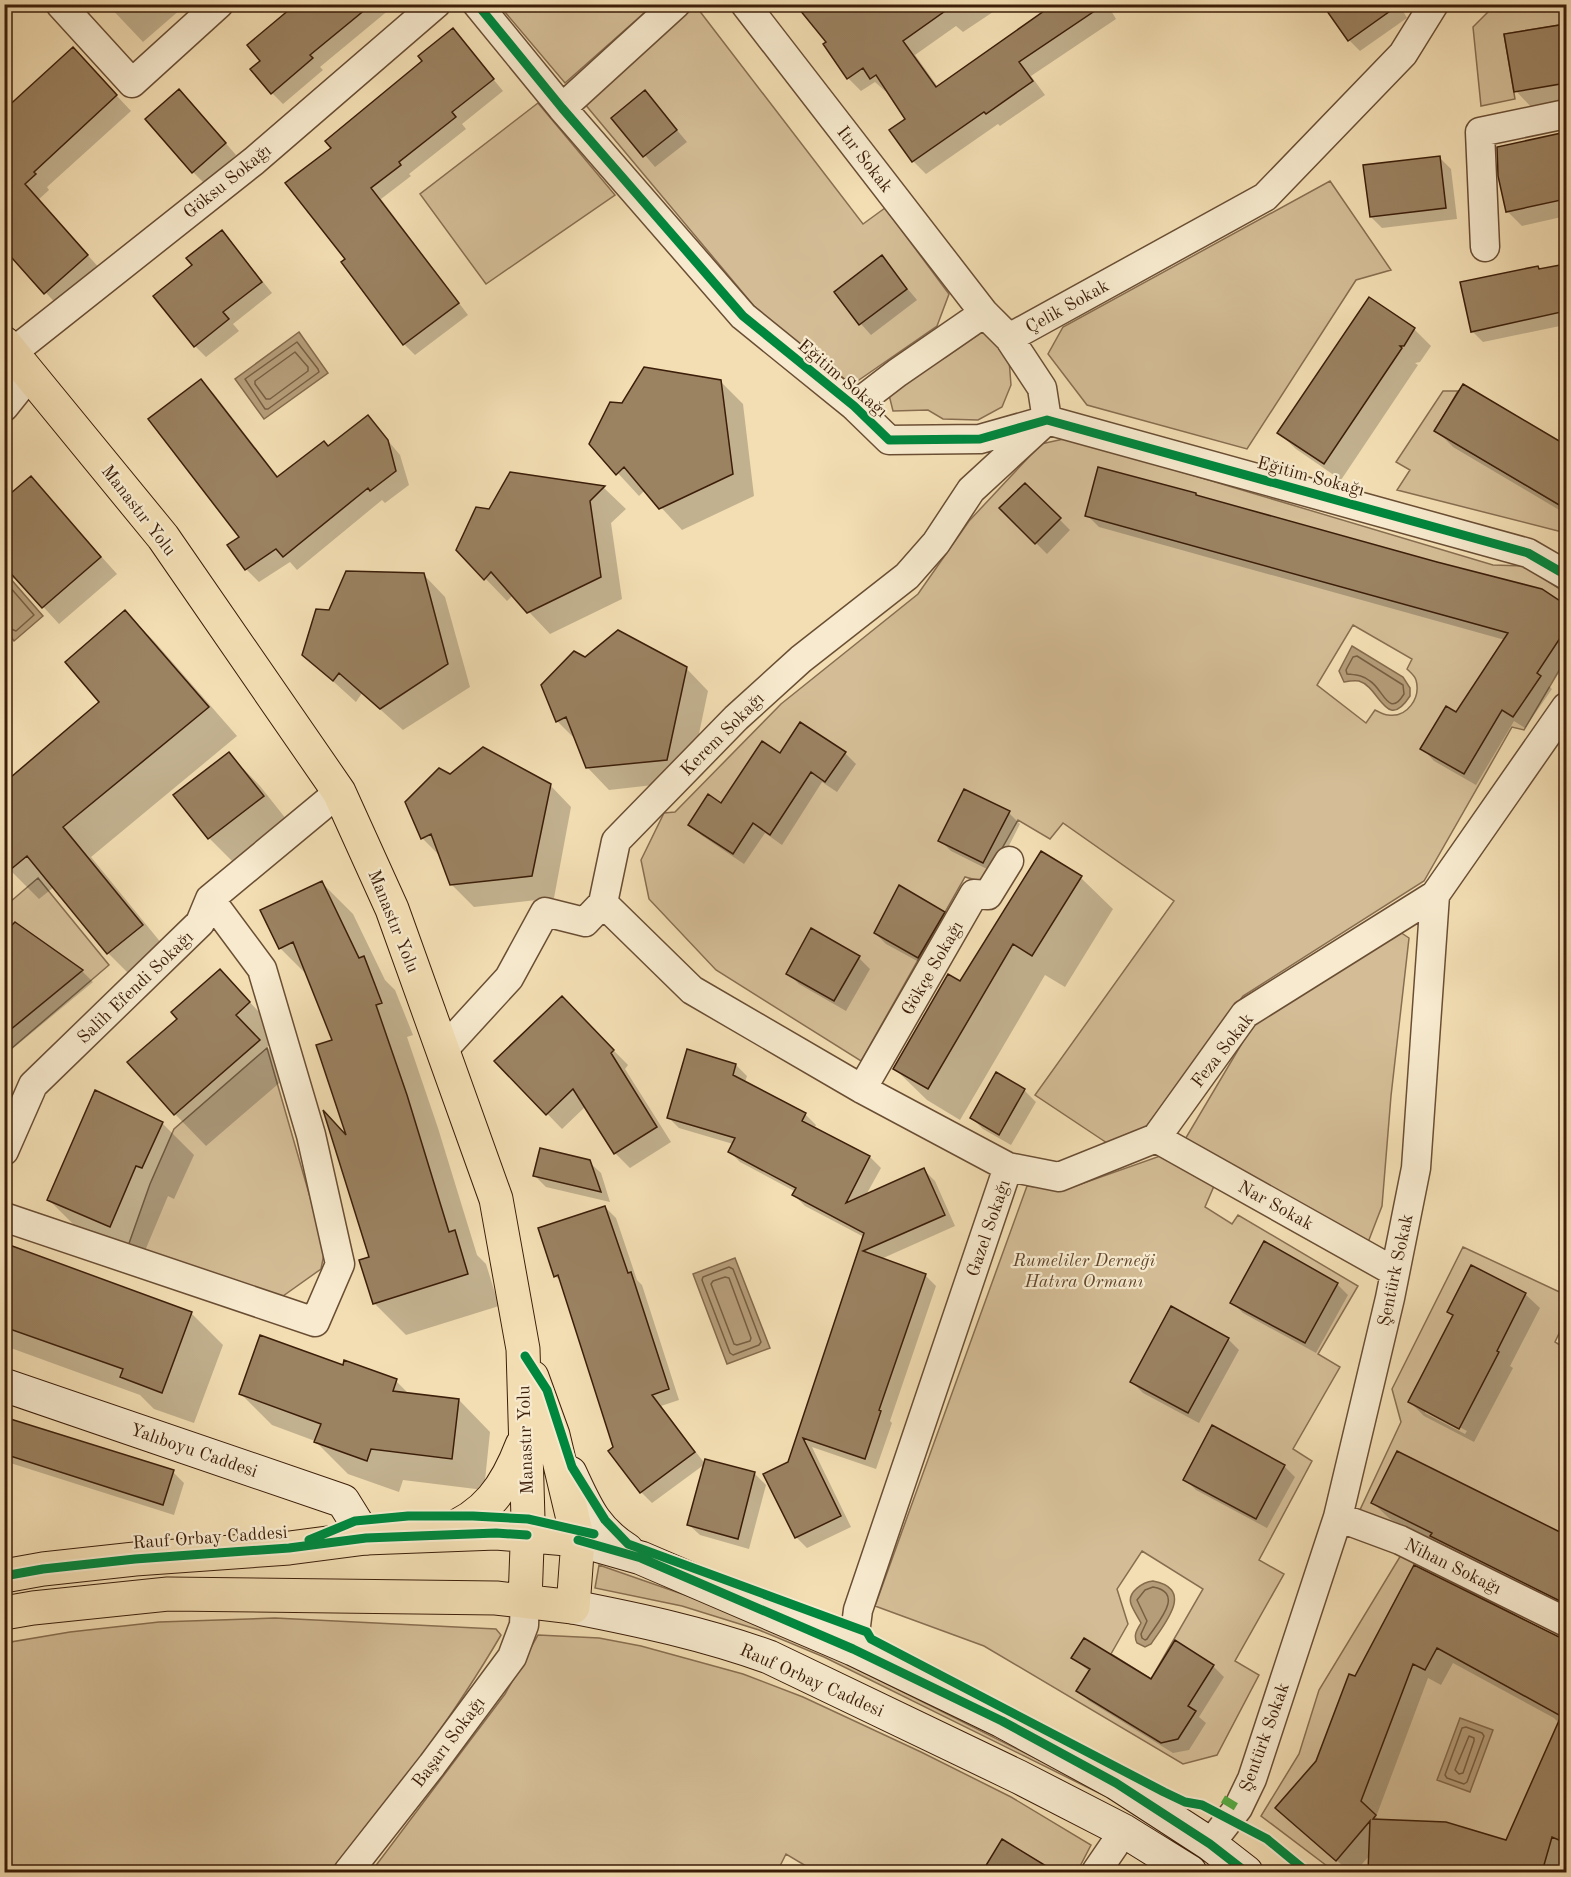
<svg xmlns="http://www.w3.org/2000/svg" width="1571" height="1877" viewBox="0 0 1571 1877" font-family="'Old Standard TT',serif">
<rect width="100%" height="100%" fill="#f3deb3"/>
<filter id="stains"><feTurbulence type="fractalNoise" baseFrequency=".00333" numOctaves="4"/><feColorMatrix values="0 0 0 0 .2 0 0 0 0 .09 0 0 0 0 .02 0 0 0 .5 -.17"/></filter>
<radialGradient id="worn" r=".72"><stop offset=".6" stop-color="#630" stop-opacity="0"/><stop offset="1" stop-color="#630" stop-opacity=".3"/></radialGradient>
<!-- green -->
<path fill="#d4bd96" stroke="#886e50" stroke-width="1.5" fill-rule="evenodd" d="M499,5H653L565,83Z
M695,5L863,224L885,208L949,294L937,326L856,382L846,380L764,318L584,103Z
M1495,5H1566V24L1504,34L1515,99L1481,106L1473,27Z
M538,103L615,195L486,284L420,194Z
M1330,181L1391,270L1356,280L1247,449L1087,405L1048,354L1063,327Z
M984,331L1008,347L1011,385L1002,407L978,420L943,419L928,410L893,411L888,391L897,383L946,357Z
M1443,391H1458L1435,431L1566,509V533L1397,490L1410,470L1396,462Z
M1068,438L1493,565L1525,566L1566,593V659L1524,730L1512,727L1424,881L1243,996L1146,1127L1110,1145L1035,1095L1174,901L1063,823L1050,839L1018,820L983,882L965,877L861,1061L716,970L649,899L641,860L664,813L675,812L781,704L918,594L969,521L1041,444ZM1353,625L1412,659L1407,669C1410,672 1415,676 1416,680C1421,698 1407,718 1388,715C1384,715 1379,712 1375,710L1366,723L1317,685Z
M38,878L109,965L5,1054L4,896L10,902Z
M1400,932L1409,938L1391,1096L1382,1206L1367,1245L1184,1141L1254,1023Z
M267,1048L325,1249L321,1269L276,1301L127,1249L150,1184L174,1129Z
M1160,1156L1214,1186L1205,1207L1232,1224L1238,1215L1358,1286L1318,1354L1340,1367L1293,1449L1312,1461L1259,1560L1284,1574L1235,1661L1259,1675L1217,1755L1183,1764L984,1646L875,1606L1027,1186L1064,1190ZM1142,1551L1203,1589L1151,1679L1111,1654L1128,1624L1117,1589Z
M1463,1247L1566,1295V1319L1555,1342L1566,1349V1612L1359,1512L1401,1422L1392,1389Z
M1401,1555L1566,1642V1860L1560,1872H1335L1261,1816L1299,1754L1319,1690Z
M599,1565L708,1603L825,1653L1113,1797L1111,1799L824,1657L759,1630L682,1606L595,1588Z
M275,1618L496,1629L501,1635C452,1719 393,1796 335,1872H5V1643L70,1632L159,1622Z
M538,1635L599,1638L641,1646L743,1674L803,1697L921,1752L1011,1797L1091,1845L1077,1872H816L786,1854L777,1872H371L505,1694Z"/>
<!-- water -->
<path fill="#b59d79" stroke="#856a4c" stroke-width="1.5" d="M299,332L328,373L264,419L235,379Z
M9,577L43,616L14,641L5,629V581Z
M1352,646L1403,677L1410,688V696C1386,733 1380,687 1359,681C1354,680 1349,681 1344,682L1339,671Z
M735,1258L770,1348L727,1364L693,1274Z
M1153,1581C1195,1589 1165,1623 1151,1644L1145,1647L1137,1643C1133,1635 1137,1630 1141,1623C1138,1617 1133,1610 1131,1604C1127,1592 1143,1582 1153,1581Z
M1460,1718L1493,1730L1470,1792L1437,1780Z"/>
<!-- shadow -->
<path fill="#0003" fill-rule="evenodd" d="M107,4H177L181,9L143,42Z
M298,4H396L320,67L323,70L283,104L272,93L262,61Z
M883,4H1005L963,32L956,26L915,55L938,87L1056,4H1107L1116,19L1031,76L1045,95L1000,126L998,124L926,174L913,161L891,131L907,119L887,90L885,91L875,82L861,91L848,78Z
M1329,4H1412L1403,11L1407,18L1360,51L1349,40Z
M1566,25V102L1532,108L1516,91L1506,36Z
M453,30L503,91L462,124L466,129L409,174L411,176L381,199L468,315L415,355L404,344L347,259L333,148L424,61Z
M87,64L131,111L47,187L49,190L38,200L102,271L60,308L4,247V112Z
M645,92L687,142L655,167L613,118Z
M190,102L236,155L204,183L193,172Z
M1566,134V216L1522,226L1507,211L1499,148Z
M1440,158L1451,169L1457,219L1382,228L1371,217Z
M221,232L232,243L272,293L233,324L239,331L206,357L195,346L194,266Z
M881,257L917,300L871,335L861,324Z
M1566,265V330L1560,326L1483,342L1472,331L1538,268L1541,270Z
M1369,299L1414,329L1431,346L1420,362L1415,363L1418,365L1341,480L1296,449L1279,433Z
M201,381L214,394L279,478L329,448L368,417L400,455L409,485L385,503L382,500L297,570L290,562L259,582L246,569L230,545L241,538Z
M720,381L743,404L754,496L682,530L645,490L639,496L591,444L623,405Z
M1463,386L1566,447V514L1453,447L1436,430Z
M511,474L604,488L626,509L611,523L622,599L550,634L513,595L507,601L458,550L490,510Z
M31,478L117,574L59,624L16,577L4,586V501Z
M1025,485L1070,530L1047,554L1001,508Z
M1199,498L1542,591L1566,607V659L1549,686L1552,689L1525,728L1514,721L1476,785L1434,761L1422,748L1456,714L1505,640L1099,527L1087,515Z
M423,574L445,597L470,687L403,730L362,693L356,702L304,655L330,611Z
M125,612L154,641L237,736L91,857L171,955L137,982L108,953L54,887L39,899L4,864V769L13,778L102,702Z
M586,659L686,668L708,691L689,781L609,790L587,767L577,741L558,722L543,685Z
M845,753L856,764L837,792L822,782L782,845L765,833L744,864L701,835L690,824L722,805L781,755Z
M229,754L260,786L294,829L241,870L209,838L176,795Z
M450,775L549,784L571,807L554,898L474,907L451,884L442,858L422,838Z
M1009,813L1020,824L995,873L951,851L940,840Z
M1081,878L1113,909L1065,987L1045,975L960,1120L927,1100L895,1069L960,983Z
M321,882L353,914L385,980L395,990L413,1035L407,1037L438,1128L477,1255L486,1264L499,1306L406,1335L374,1303L370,1258L327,1116L348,1137L334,1041L309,977L280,948Z
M944,913L955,924L930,968L886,944L875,933Z
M15,924L82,971L93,982L4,1056V953Z
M812,930L859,958L870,969L846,1011L799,984L788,973Z
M220,971L281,1035L267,1047L291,1073L206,1146L175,1114L179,1019Z
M562,998L628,1065L625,1069L671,1142L630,1168L615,1153L586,1106L562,1129L496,1061Z
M736,1065L747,1076L745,1082L805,1114L816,1125L814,1129L870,1157L881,1168L866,1195L924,1170L935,1181L955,1226L881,1259L925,1275L936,1286L890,1421L892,1423L876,1469L812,1447L851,1527L807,1548L796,1537L789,1463L864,1237L805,1206L794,1195L796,1192L740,1162L729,1151L733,1144L679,1128L668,1117Z
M997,1074L1025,1091L1036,1102L1011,1145L983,1129L972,1118Z
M95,1092L162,1123L194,1155L174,1199L168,1196L142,1258L81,1232L49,1200Z
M589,1162L601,1173L610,1202L546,1187L535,1176Z
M605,1207L616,1218L637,1280L642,1285L679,1400L661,1406L705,1464L652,1503L641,1492L615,1448L562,1282L555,1276Z
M4,1268L191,1313L223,1345L194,1423L154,1409L140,1395L8,1347L4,1343Z
M1337,1284L1348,1295L1316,1353L1243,1313L1232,1302Z
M1525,1294L1540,1308L1510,1366L1513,1368L1474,1442L1424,1416L1410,1402L1454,1317L1449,1312ZM1425,1409L1467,1431L1465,1434L1425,1413Z
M1228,1339L1239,1350L1199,1423L1143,1393L1132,1382Z
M343,1367L396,1381L409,1394L459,1400L490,1432L484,1490L403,1480L399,1492L348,1474L315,1441L272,1425L241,1394Z
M4,1418L173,1472L184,1483L174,1515L4,1461Z
M1398,1453L1566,1537V1611L1390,1519L1373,1503Z
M706,1461L755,1474L766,1485L749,1549L700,1535L688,1524Z
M1566,1465V1487L1559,1479Z
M1284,1466L1295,1477L1267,1528L1196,1490L1185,1479Z
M1415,1567L1566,1658V1855L1562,1872H1369L1370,1855L1355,1872H1350L1277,1808L1317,1762L1356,1678ZM1453,1663L1554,1718L1559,1723L1507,1842L1380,1820L1376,1817L1428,1678L1441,1685Z
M1073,1658L1151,1681L1213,1666L1224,1677L1199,1717L1206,1723L1189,1750L1173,1753L1089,1701L1078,1690L1090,1672Z
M1003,1841L1043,1866L1049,1872H984Z"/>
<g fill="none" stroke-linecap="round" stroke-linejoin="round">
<!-- shore -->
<path stroke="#785e41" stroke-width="1.5" d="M297,342L318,369L319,372L268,409H265L245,379Z
M295,352L308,367V371L270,399H266L255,384V381Z
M4,585L9,586L34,615L16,631L4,626
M1357,656L1403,685L1404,694C1389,719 1383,689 1370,681C1363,675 1356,675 1347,674L1346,670L1353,657Z
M729,1267L733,1269L761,1342L759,1345L733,1355L730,1353L702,1280L703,1277Z
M725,1277L729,1278L751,1338L750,1341L737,1345L734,1344L711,1284L713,1281Z
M1153,1587C1186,1593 1157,1623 1147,1639L1145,1640L1142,1638L1141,1634L1147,1621L1137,1600L1145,1590Z
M1466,1727L1482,1733L1484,1736L1467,1782L1464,1784L1447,1778L1445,1775L1462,1728Z
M1469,1736L1474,1738V1741L1463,1773L1459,1774L1455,1770Z"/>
</g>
<!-- building -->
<path fill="#9b8261" stroke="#3c1e09" stroke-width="1.5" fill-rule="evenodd" d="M296,4H372L310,55L313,58L271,94L250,69L260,61L247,45Z
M795,4H955L903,41L936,87L1054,4H1105L1019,62L1033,81L986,114L984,112L912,162L889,130L905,119L876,75L870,79L863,68L847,79L823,44L826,42Z
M1322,4H1400L1348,41Z
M1566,24V83L1514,92L1504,34Z
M453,28L494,79L452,112L456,117L399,162L401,165L371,188L459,303L403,345L341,262L345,259L285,183L331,148L325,141L422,61L418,56Z
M73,47L117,95L34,172L36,174L25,184L88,255L44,294L4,249V110Z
M179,89L226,143L192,173L145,119Z
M645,90L677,130L643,157L611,118Z
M1566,132V199L1506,212L1498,176L1497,147Z
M1440,156L1446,208L1370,217L1363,165Z
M222,230L262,282L223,312L229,319L194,347L153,296L192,265L186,258Z
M882,255L907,289L859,325L834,292Z
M1566,264V311L1471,332L1460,282L1538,266L1539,269Z
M1369,297L1415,328L1404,346H1400L1402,348L1324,464L1277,433Z
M644,367L721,380L733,474L659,509L624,467L616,475L589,444L610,402L622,403Z
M201,379L277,477L324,441L328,446L368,415L388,440L396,471L370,491L368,488L283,557L276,549L245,570L227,545L239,537L148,419Z
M1463,384L1566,445V509L1434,431Z
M1098,467L1196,493V495L1437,562L1542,589L1566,605V629L1537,673L1541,676L1513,717L1502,710L1464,774L1420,749L1446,706L1456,712L1508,633L1085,516Z
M510,472L605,486L590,501L601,577L527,613L491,572L484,580L456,550L476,507L489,509Z
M31,476L101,557L42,608L4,566V499Z
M1025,483L1061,518L1035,544L999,508Z
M346,571L424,573L448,664L380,709L339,673L333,681L302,655L316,609L329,610Z
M125,610L209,707L63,827L143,925L107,954L27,856L4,875V783L99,702L65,662Z
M618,630L687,667L667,760L586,768L566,717L556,722L541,685L574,651L585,657Z
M800,722L846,752L825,782L811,772L770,835L753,823L733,854L688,825L708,794L721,803L762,741L780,753Z
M483,747L551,784L532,876L450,885L431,834L421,839L405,802L439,768L450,774Z
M229,752L264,796L208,839L173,795Z
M964,789L1010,811L983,863L938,841Z
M1041,851L1082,876L1032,956L1013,944L928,1089L893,1069L948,974L960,981Z
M322,881L359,958L364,956L382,1003L376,1005L407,1095L449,1232L455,1230L468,1274L373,1304L359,1260L369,1257L323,1110L346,1135L316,1045L332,1040L293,942L279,949L260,910Z
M899,885L945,912L918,958L874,933Z
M15,922L83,970L4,1035V933Z
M811,928L860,956L834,1001L786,974Z
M220,969L250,1002L236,1015L260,1040L174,1115L127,1062L177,1019L171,1012Z
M562,996L614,1050L611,1053L657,1127L614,1154L573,1089L546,1115L494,1061Z
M687,1049L736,1064L733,1075L806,1113L802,1121L870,1156L846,1203L924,1168L945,1215L863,1251L926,1274L879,1410L881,1411L865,1459L803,1438L841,1516L795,1538L763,1474L788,1462L864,1233L792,1195L796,1188L728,1152L735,1138L667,1118Z
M996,1072L1025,1089L999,1135L970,1118Z
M95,1090L163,1122L142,1168L136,1166L110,1227L47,1200Z
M540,1148L590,1160L601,1192L533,1176Z
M605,1206L628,1273L631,1272L669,1389L652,1395L695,1452L640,1493L608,1451L613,1447L558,1275L554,1277L538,1228Z
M1264,1241L1338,1283L1305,1343L1230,1303Z
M4,1243L192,1312L162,1393L120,1377L123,1369L4,1327Z
M1471,1265L1526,1293L1497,1351L1499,1352L1459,1429L1408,1402L1453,1315L1447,1312Z
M1171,1306L1229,1338L1188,1413L1130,1382Z
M260,1335L343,1365L344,1360L397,1379L393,1391L459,1399L452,1459L371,1449L367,1461L314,1442L321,1424L239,1394Z
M4,1417L174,1470L163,1505L4,1454Z
M1212,1425L1285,1465L1256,1519L1183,1480Z
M1397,1451L1566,1535V1604L1430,1536L1432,1533L1371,1503Z
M705,1459L755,1472L738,1539L687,1525Z
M1414,1565L1559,1637L1566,1638V1843L1552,1837L1542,1872H1368L1370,1821L1336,1861L1275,1808L1316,1761L1349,1674L1355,1676ZM1437,1648L1561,1716L1506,1840L1446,1822L1373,1819L1376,1815L1361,1801L1413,1664L1425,1670Z
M1084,1638L1151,1679L1175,1640L1214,1665L1188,1706L1196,1711L1178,1739L1161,1743L1076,1691L1090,1669L1071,1658Z
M1002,1839L1056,1872H982Z"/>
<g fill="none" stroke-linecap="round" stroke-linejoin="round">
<defs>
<path id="street" d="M60,4L132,83L219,4
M477,4L562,108L743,316L854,406L889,440L980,439L1047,420L1528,553L1566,575
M745,4L984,313
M562,108L676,4
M1485,247L1480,132L1566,114
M854,406L897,373L984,313L1009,338L1265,197L1403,54L1434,4
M4,407L24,382L13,352L254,161L436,4
M603,903L692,990L862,1089L1008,1167L1059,1177L1156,1138L1245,1014L1435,895
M443,1050L509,978L545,912L585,922L603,903L616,841L736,718L801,659L907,576L936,543L971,490L1047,420L1042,388L1009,338
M862,1089L974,894L988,895L1009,861
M1156,1138L1395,1272
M4,1151L33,1085L200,923L210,899L339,792
M4,1217L315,1322L340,1264L311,1135L262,969L210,899
M1338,1517L1400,1540L1566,1622
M853,1649L858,1610L1008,1167
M1210,1844L1238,1808L1252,1779L1338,1517L1390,1298L1416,1168L1435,895L1566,707
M348,1872L432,1765L512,1657L524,1625L525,1601
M1096,1872L1124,1831"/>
<path id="secondary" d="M4,1385L343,1501L366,1538
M570,1473C586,1507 594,1529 627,1550
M578,1540L641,1558L853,1649L1002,1721L1116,1783L1210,1844L1246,1872
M573,1607C640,1620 705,1634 769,1657L1019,1777L1124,1831L1190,1872"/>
<path id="primary" d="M4,343L163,537L339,792L392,909L496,1199L523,1349L528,1519L525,1601
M443,1532C486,1516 506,1487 522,1445
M4,1576L43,1569L135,1559L289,1548L366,1538L496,1533L578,1540
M4,1613L33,1608L168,1594L496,1598L573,1607L578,1540L553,1435L532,1377"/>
</defs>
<!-- street casing -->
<use href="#street" stroke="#6a4e34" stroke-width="31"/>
<!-- secondary casing -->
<use href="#secondary" stroke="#3c1e09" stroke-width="35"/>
<!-- primary casing -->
<use href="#primary" stroke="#3c1e09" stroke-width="35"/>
<!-- street -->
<use href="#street" stroke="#f7eace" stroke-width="28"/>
<!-- secondary -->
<use href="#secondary" stroke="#f7eace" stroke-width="33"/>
<!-- primary -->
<use href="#primary" stroke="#f3deb3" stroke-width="33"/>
<!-- quiet -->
<path stroke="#55aa41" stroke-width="8" stroke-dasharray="15 8" stroke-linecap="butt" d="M1223,1799L1238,1808"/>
<defs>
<path id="cycleway" d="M477,4L562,108L743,316L854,406L889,440L980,439L1047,420L1528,553L1566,575
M525,1356L547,1390L572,1467L605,1520L628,1544L867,1632L871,1639L1164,1792L1185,1802L1202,1805L1267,1839L1307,1872
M309,1540L355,1521L408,1516H473L528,1519L594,1534
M578,1540L641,1558L853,1649L1002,1721L1116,1783L1210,1844L1246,1872
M4,1576L43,1569L135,1559L289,1548L366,1538L496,1533L527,1535"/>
</defs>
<!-- cycleway casing -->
<use href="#cycleway" stroke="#f7eace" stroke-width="13"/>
<!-- cycleway -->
<use href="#cycleway" stroke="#00873e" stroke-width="9"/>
</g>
<g text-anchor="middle" stroke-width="4.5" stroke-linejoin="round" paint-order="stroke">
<!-- street labels -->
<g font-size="18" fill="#3c1e09" stroke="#f7eace">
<text transform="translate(865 159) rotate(52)" y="6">Itır Sokak</text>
<text transform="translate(227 181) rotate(-39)" y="6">Göksu Sokağı</text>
<text transform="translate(1067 306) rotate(-29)" y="6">Çelik Sokak</text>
<text transform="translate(843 378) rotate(40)" y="6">Eğitim Sokağı</text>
<text transform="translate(1311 476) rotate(15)" y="6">Eğitim Sokağı</text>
<text transform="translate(139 510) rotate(52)" y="6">Manastır Yolu</text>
<text transform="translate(722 734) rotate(-45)" y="6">Kerem Sokağı</text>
<text transform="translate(394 921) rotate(68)" y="6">Manastır Yolu</text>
<text transform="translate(932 968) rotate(-60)" y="6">Gökçe Sokağı</text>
<text transform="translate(135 987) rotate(-44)" y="6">Salih Efendi Sokağı</text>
<text transform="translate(1222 1050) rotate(-52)" y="6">Feza Sokak</text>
<text transform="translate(1276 1205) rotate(29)" y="6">Nar Sokak</text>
<text transform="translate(988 1228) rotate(-71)" y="6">Gazel Sokağı</text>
<text transform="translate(1395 1270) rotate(-78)" y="6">Şentürk Sokak</text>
<text transform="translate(525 1440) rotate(-92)" y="6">Manastır Yolu</text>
<text transform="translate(194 1450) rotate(19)" y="6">Yalıboyu Caddesi</text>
<text transform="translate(210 1537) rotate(-4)" y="6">Rauf Orbay Caddesi</text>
<text transform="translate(1453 1566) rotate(26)" y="6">Nihan Sokağı</text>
<text transform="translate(812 1680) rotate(24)" y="6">Rauf Orbay Caddesi</text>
<text transform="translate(1264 1737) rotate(-70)" y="6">Şentürk Sokak</text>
<text transform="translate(448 1742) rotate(-53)" y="6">Başarı Sokağı</text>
</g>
<!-- park labels -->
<g font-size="18" font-style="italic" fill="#62462c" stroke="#f7eace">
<text x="1084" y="1266">Rumeliler Derneği<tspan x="1084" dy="21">Hatıra Ormanı</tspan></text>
</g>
</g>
<!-- margin -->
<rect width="1571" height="1877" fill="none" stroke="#f3deb3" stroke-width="24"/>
<rect x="6" y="6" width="1559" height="1865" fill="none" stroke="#3c1e09" stroke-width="3"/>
<rect x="12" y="12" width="1547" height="1853" fill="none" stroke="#3c1e09" stroke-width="1.5"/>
<rect width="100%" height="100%" filter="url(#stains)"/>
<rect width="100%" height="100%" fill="url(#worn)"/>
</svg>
